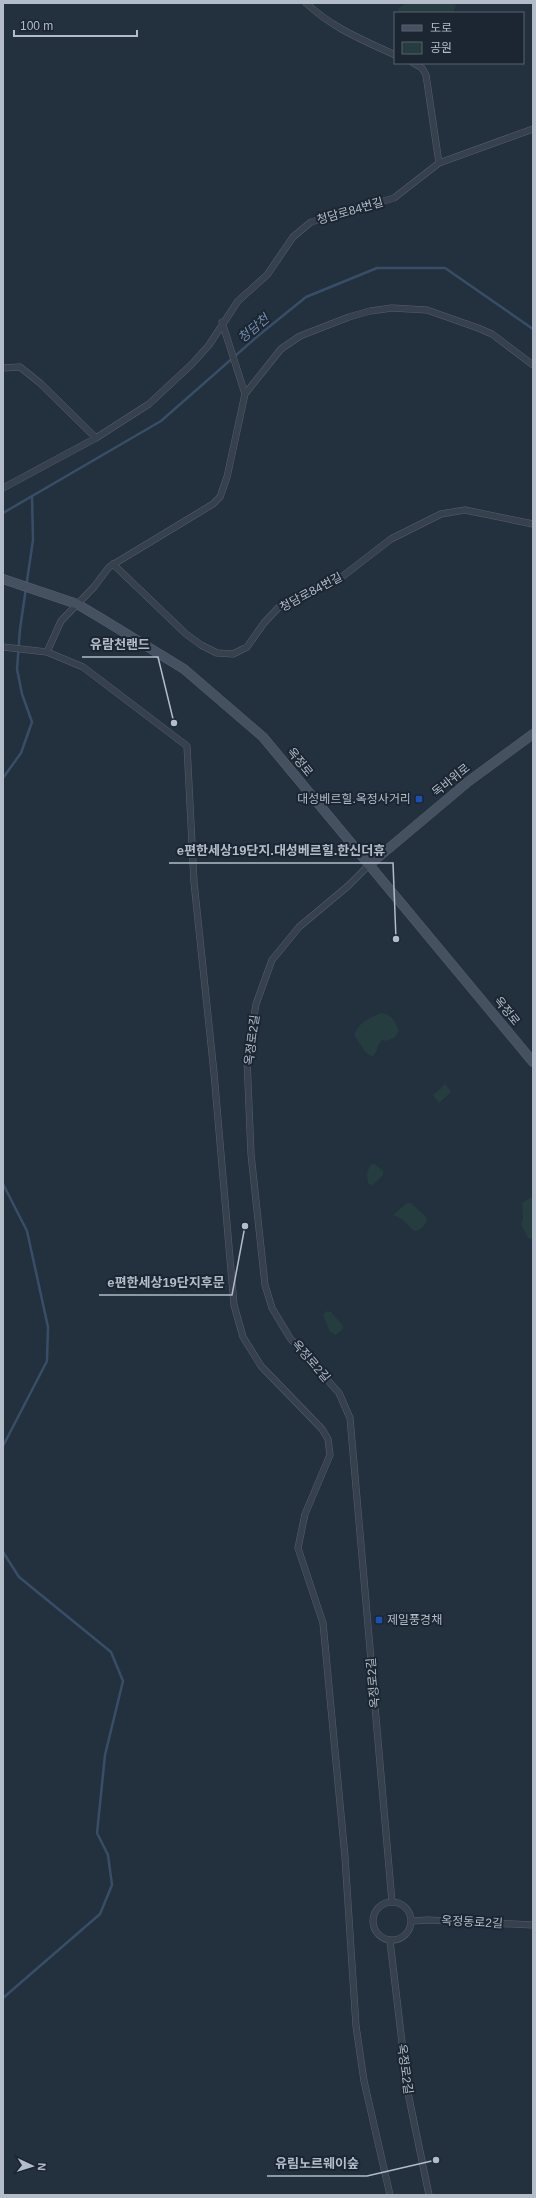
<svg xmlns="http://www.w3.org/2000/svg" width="536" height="2198" viewBox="0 0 536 2198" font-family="Helvetica,'Noto Sans KR',sans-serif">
<rect width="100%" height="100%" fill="#23303e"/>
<!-- green -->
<path fill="#253d3f" d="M407,3H457L453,13L399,12L398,8Z
M382,1013C392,1015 395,1021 399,1031L395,1037L388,1041L382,1040C378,1044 377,1052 373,1057L366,1053L354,1035C358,1023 370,1017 382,1013Z
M445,1084L451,1092L439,1103L433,1095Z
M371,1164H375L383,1171V1175L373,1185L368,1184L367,1172Z
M533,1196V1239L528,1238L521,1224L523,1219L522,1203Z
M407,1203H411L427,1218C426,1225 422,1230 414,1231L402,1219L393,1215Z
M327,1311L331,1312L343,1326L342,1330L336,1335L330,1332L323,1315Z"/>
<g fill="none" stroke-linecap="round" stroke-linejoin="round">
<!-- stream -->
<path stroke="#384e68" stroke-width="2.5" d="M3,513L161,421L259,335L306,297L377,268H445L533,329
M3,778L21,753L32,722L22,694L17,669L20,629L33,540L32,497
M3,1184L27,1231L48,1327L47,1361L3,1446
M3,1552L19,1577L111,1652L123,1681L105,1755L97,1833L108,1855L112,1885L100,1914L3,1998"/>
<defs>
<path id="minor" d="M306,3C334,29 361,39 395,55
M413,63L422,68L426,75L439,163
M3,368L20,367L40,383L96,438
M245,394L281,349L300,336L349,317L370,311L392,308L427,310L478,328L492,334L533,365
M3,488L96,438L149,404L192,364L209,345L238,301L267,275L293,237L311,222L394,198L439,163L533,129
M113,564L186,634L201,645L217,653L233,654L247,647L264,623L279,607L294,598L343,576L391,539L441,514L465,510L533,524
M3,647L47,652L83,667L187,746L194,882L214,1073L234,1305L243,1337L261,1366L322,1429L328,1439L330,1455L305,1514L298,1548L323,1623L345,1857L356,2026L364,2081L390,2195
M47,652L61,621L94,587L109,567L213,504L220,497L227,477L245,394L222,322
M369,865L348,886L299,927L272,960L256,1004L247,1059L251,1154L265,1285L272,1308L290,1338L339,1393L350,1418L392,1902
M373 1921a19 19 0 1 1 38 0a19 19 0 1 1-38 0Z
M412,1921L428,1920L533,1925
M390,1941L408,2093L429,2195"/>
<path id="secondary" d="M3,579L77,604L99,617L184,669L263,737L533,1062
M369,865L469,781L533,734"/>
</defs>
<!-- minor casing -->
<use href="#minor" stroke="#555f6c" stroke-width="7"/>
<!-- secondary casing -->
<use href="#secondary" stroke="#555f6c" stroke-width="10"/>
<!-- minor -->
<use href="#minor" stroke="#37414e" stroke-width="6"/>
<!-- secondary -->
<use href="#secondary" stroke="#455161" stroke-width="9"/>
</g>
<!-- markers -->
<g fill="#1a4fb4" stroke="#1c2633" stroke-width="1.5">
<rect x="415" y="795" width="8" height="8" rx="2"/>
<rect x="375" y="1616" width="8" height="8" rx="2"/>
</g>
<g text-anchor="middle" stroke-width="4" stroke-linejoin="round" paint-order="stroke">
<!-- street labels -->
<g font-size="12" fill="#b3bcc9" stroke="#1c2633">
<text transform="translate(350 211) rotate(-16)" y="4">청담로84번길</text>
<text transform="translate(311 592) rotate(-28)" y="4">청담로84번길</text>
<text transform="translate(300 762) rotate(51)" y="4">옥정로</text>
<text transform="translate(451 780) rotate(-39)" y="4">독바위로</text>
<text transform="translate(507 1011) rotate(51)" y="4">옥정로</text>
<text transform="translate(252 1040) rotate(-83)" y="4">옥정로2길</text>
<text transform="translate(311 1361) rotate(49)" y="4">옥정로2길</text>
<text transform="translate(373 1683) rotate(-95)" y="4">옥정로2길</text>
<text transform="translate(472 1922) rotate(3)" y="4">옥정동로2길</text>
<text transform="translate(405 2069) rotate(82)" y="4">옥정로2길</text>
</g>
<!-- poi labels -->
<g font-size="12" fill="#b3bcc9" stroke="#1c2633" text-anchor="end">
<text x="411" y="803">대성베르힐.옥정사거리</text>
<text x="387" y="1624" text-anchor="start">제일풍경채</text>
</g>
<!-- water labels -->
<g font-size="13" font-style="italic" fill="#728ead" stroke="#1c2633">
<text transform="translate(253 328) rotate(-40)" y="5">청담천</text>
</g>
</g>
<!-- callouts -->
<path fill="none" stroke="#b3bcc9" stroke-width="1.5" d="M174 723L158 657H82M396 939L393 863H169M245 1226L232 1295H99M436 2160L367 2176H267"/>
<g fill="#b3bcc9" stroke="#1c2633" stroke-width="1.5">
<circle cx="174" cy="723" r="4"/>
<circle cx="396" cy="939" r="4"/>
<circle cx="245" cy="1226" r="4"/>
<circle cx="436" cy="2160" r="4"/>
</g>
<g font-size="13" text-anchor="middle" font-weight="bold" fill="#b3bcc9" stroke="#1c2633" stroke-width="4" stroke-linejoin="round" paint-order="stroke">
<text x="120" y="649">유람천랜드</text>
<text x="281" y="855">e편한세상19단지.대성베르힐.한신더휴</text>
<text x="166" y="1287">e편한세상19단지후문</text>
<text x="317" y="2168">유림노르웨이숲</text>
</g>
<!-- border -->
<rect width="536" height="2198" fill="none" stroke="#b3bcc9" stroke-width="8"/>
<!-- legend -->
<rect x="394" y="12" width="130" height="52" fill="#1c2633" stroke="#58626f"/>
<rect x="402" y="25" width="20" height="6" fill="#455161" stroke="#58626f"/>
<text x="430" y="32" font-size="12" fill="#b3bcc9">도로</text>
<rect x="402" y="42" width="20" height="12" fill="#253d3f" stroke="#58626f"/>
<text x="430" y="52" font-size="12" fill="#b3bcc9">공원</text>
<!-- north arrow -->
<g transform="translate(32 2166) rotate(94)" stroke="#1c2633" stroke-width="3" paint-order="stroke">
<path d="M0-3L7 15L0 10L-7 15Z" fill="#b3bcc9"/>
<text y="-6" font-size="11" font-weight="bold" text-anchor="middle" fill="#b3bcc9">N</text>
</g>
<!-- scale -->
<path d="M14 30v6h123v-6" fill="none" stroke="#b3bcc9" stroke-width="2"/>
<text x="20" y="30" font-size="12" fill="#b3bcc9" stroke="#1c2633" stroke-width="3" paint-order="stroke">100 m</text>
</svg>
